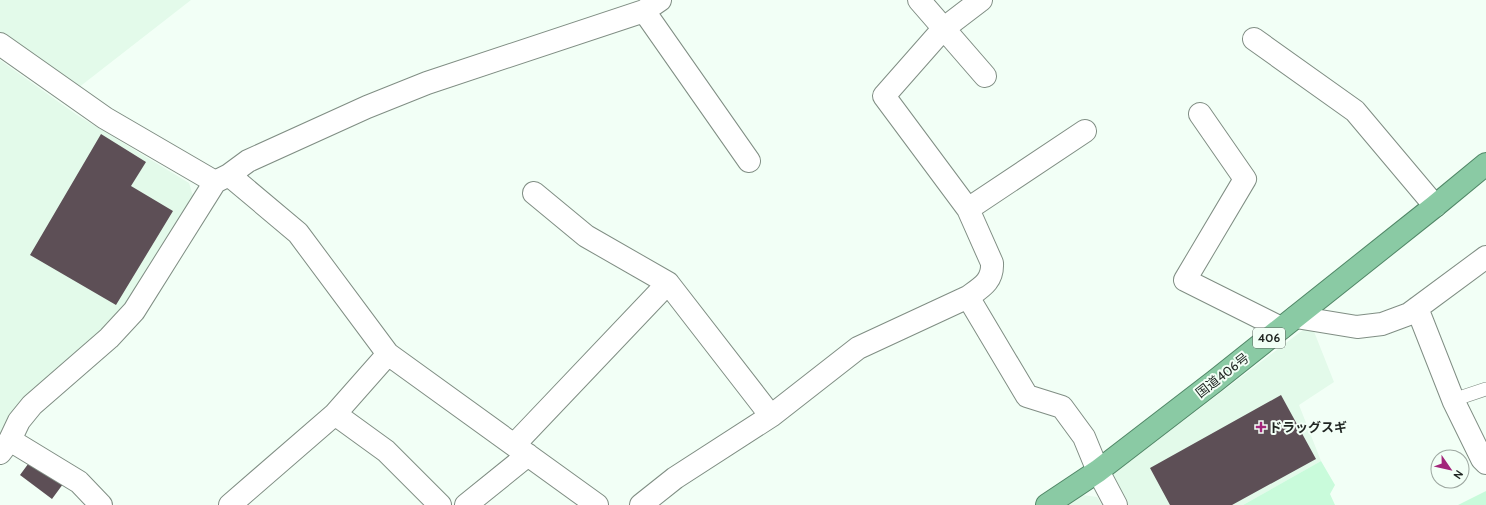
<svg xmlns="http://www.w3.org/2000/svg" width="1486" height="505" viewBox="0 0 1486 505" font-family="Cabin,'Noto Sans JP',sans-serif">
<rect width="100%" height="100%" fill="#f2fff6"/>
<!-- built -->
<path fill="#e3faea" d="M0,0H191L78,88L0,32Z
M0,60L77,115L189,183L193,196L122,311L23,403L2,429L1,439H0Z
M1311,324L1334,382L1299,405L1321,461L1243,505H1127L1112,475Z
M1082,495L1097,497L1102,505H1069Z"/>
<!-- green -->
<path fill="#c9fbdb" d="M1321,461L1335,485L1330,494L1335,505H1243Z
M1486,491V505H1458Z"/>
<!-- building -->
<path fill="#5d4f56" d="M101,134L146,162L131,186L173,211L116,305L30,255Z
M1281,395L1316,459L1232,505H1170L1150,468Z
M31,460L63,484L52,499L20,475Z"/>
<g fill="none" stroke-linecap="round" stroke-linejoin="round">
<defs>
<path id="service" d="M1454,402L1459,398L1486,389"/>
<path id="minor" d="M919,0L985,76
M644,11L749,161
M1254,39L1355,111L1435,206
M1200,114L1245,179L1185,280L1281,328
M229,175L298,233L388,354L597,505
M534,193L586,236L668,283L771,416
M968,209L1085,131
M968,297L1027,396L1062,407L1084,437L1098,471L1116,505
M1417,308L1454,402L1482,459L1486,463
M1296,317L1357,327L1382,324L1409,314L1486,257
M335,414L386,451L440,505
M10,440L79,482L101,505
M514,445L668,283
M0,453L10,440L19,421L32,405L109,338L134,311L215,182L229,175L248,161L367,107L427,83L644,11L660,0
M230,505L335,414L388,354
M466,505L528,455
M641,505L675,478L771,416L858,348L968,297C982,287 993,281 992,263L968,209L884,96L943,29L981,0"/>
<path id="tertiary" d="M0,44L105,118L215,182"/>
<path id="trunk" d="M1047,505L1098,471L1215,381L1435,206L1486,164"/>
</defs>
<!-- service casing -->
<use href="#service" stroke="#808e84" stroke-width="14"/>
<!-- minor casing -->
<use href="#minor" stroke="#808e84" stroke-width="24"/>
<!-- tertiary casing -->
<use href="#tertiary" stroke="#808e84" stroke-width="24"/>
<!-- trunk casing -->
<use href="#trunk" stroke="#518767" stroke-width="24"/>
<!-- service -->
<use href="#service" stroke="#fff" stroke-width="13"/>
<!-- minor -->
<use href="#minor" stroke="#fff" stroke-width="22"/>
<!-- tertiary -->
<use href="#tertiary" stroke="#fff" stroke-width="22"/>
<!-- trunk -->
<use href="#trunk" stroke="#8acaa4" stroke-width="22"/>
</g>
<!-- markers -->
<path fill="#a2267a" stroke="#f2fff6" stroke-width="1.5" d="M1259 421h4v4h4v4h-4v4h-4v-4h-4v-4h4z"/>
<g text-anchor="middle" stroke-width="4" stroke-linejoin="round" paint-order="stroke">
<!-- shield labels -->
<rect fill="#f2fff6" stroke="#5e6661" stroke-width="1" x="1253" y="328" width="32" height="20" rx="3"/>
<g font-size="12" font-weight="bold" fill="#1f2521">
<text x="1269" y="342">406</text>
</g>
<!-- street labels -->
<g font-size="13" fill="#1f2521" stroke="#f2fff6">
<text transform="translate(1222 375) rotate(-38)" y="5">国道406号</text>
</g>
<!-- poi labels -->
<g font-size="13" font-weight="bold" fill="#1f2521" stroke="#f2fff6" text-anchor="start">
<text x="1269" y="432">ドラッグスギ</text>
</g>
</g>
<!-- north arrow -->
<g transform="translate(1450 469) rotate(124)"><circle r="19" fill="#f2fff6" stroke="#9ea8a1"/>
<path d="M0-3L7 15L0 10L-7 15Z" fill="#a2267a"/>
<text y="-6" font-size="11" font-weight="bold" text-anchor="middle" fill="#1f2521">N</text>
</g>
</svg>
